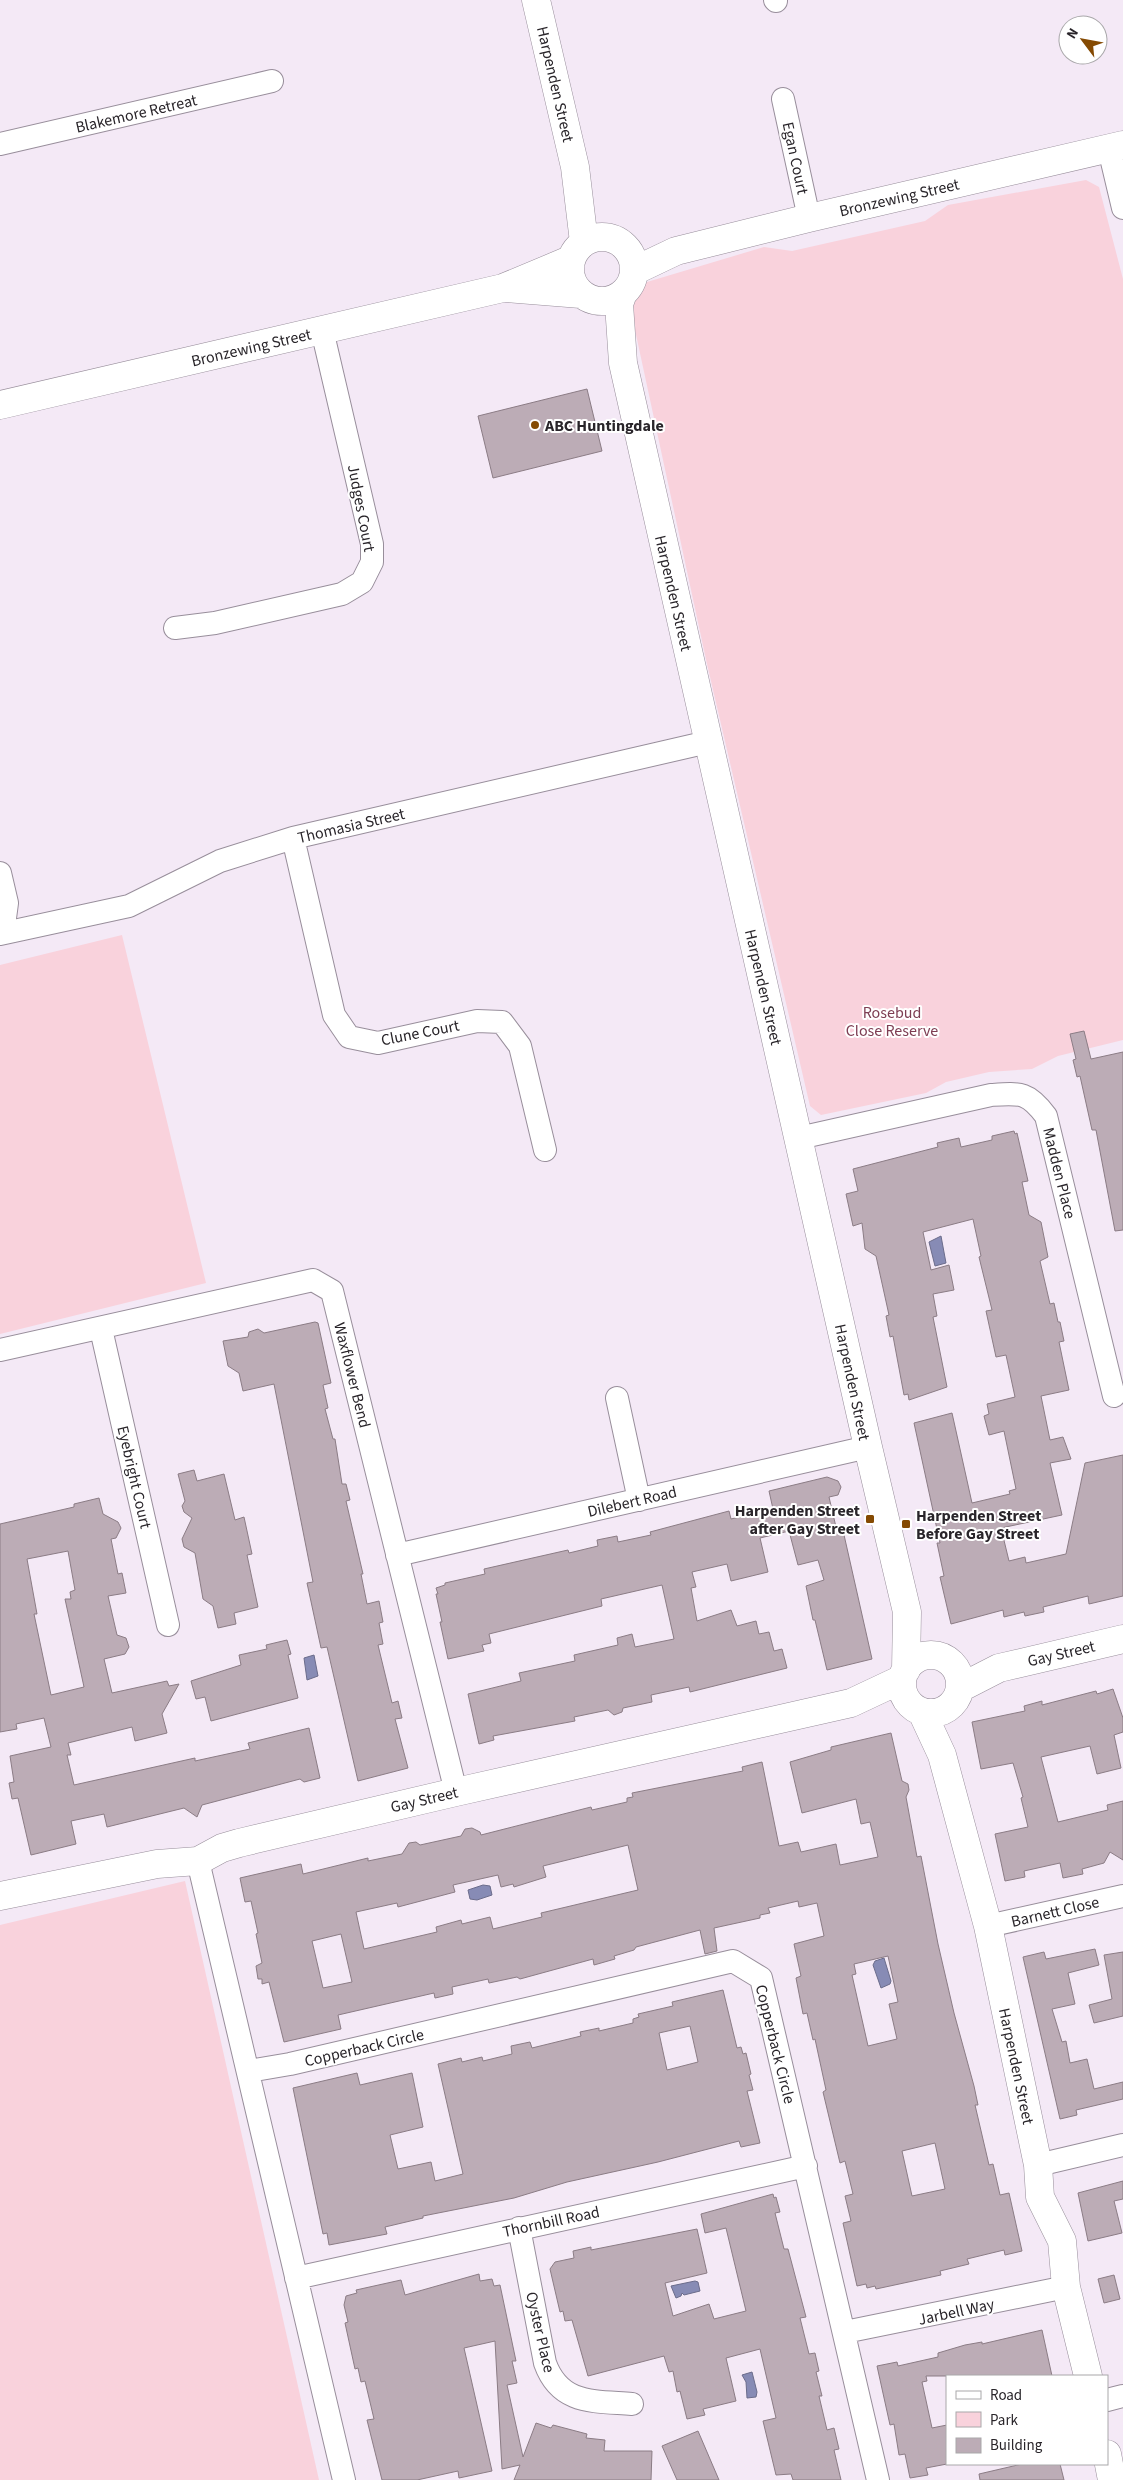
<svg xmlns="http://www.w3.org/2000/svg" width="1123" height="2480" viewBox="0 0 1123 2480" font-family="'Source Sans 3',sans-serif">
<rect width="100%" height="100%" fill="#f4e9f6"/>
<!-- green -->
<path fill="#f9d2dc" d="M1086,180L1099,187L1123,279V1040L1058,1056L1032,1069L989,1072L946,1082L926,1093L821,1115L810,1106L707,664L635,330C633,308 628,297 647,282L764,247L792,251L925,221L948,205Z
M122,935L206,1283L0,1334V965Z
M185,1881L319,2480H0V1925Z"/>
<!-- water -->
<path fill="#878bb5" stroke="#6b6c8b" d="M941,1236L946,1263L935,1266L929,1242Z
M314,1655L318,1676L307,1680L304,1658Z
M483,1885L490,1886L492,1895L477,1900L470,1899L468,1890Z
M884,1958L891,1981L890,1984L881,1988L873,1965L875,1961Z
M695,2281L698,2282L700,2291L684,2295L682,2293L681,2296L676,2298L671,2286Z
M752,2372L757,2392L756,2397L747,2398L746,2382L742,2375Z"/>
<!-- building -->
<path fill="#bcacb6" stroke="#8b7c85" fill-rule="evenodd" d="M587,389L602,451L493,478L478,416Z
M1084,1031L1091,1059L1123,1052V1230L1115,1231L1096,1130H1092L1080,1076L1077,1077L1073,1060L1076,1059L1070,1034Z
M1014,1131L1015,1134L1017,1133L1028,1181L1022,1182L1029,1215L1041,1222L1048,1257L1040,1261L1050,1304L1054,1303L1058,1322H1060L1064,1341L1059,1342L1069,1390L1041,1396L1050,1440L1063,1437L1071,1459L1050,1463L1062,1515L1001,1528L1009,1561L1025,1557L1026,1563L1066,1554L1085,1463L1123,1455V1596L1089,1604L1088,1596L1043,1607L1044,1612L1025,1616L1024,1612L1004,1617L1003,1610L951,1624L940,1577L944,1576L937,1543H940L914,1423L952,1413L972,1503L1010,1494L1009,1491L1016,1489L1004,1431L989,1435L984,1416L989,1414L987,1404L1015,1397L1006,1355L996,1357L986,1311L992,1310L979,1257L981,1256L973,1219L923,1232L931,1270L949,1265L954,1290L933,1294L937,1316L933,1317L947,1387L909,1400L908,1394L904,1395L893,1336L890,1337L886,1316L889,1315L876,1256L865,1249L862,1223L853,1226L846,1194L858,1191L853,1169L938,1147L937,1143L959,1138L961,1147L992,1140V1136Z
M315,1322L318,1323L331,1383L323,1385L328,1408L325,1409L333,1439H335L342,1484H346L350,1500L346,1501L363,1574H361L367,1604L379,1601L383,1622L379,1623L383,1644L378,1645L392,1703L398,1701L402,1718L395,1719L408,1768L358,1781L327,1647L321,1648L307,1583L313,1582L274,1384L243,1391L239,1373L228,1366L223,1341L248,1337L249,1332L258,1329L264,1333Z
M194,1470L197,1481L224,1474L235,1520L244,1517L252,1554L247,1555L258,1607L234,1613L236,1624L218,1628L213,1606L203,1599L195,1553L184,1547L182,1539L192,1518L184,1512L182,1506L185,1501L178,1474Z
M827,1477L838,1481L841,1487L838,1495L829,1497L836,1527L842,1526L872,1659L827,1670L815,1620H813L806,1586L824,1580L818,1560L798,1565L789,1531L760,1538L768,1572L731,1581L727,1564L692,1572L696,1587L691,1588L697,1621L731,1610L737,1626L756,1621L759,1634L769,1632L774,1651L782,1649L787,1668L690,1692L689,1687L651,1695L652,1702L623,1708L622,1712L614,1715L608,1710L574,1717L575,1721L493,1736L494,1740L479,1744L468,1694L521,1681L519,1673L575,1661L574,1655L618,1645L617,1638L632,1634L635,1647L674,1639L662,1585L601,1599L602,1606L489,1634L491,1643L482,1645L484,1651L448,1659L440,1622H442L436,1594H438L436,1588L445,1585V1583L485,1574L484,1569L568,1550L569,1553L598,1546L597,1540L617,1536L618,1542L651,1535L650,1532L729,1511L731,1519L773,1509L769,1491Z
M99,1498L103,1514L118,1522L121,1528L116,1538L111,1539L118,1574L122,1573L126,1593L108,1596L117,1635L126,1638L129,1647L125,1654L104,1659L112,1693L167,1681L169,1686L179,1684L162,1714L167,1733L135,1741L132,1727L68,1743L71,1755H67L74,1785L195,1758V1761L250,1749L248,1743L309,1728L320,1778L304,1782L300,1779L202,1805L197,1817L184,1808L107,1827L104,1814L71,1821L76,1844L31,1855L18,1798L12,1799L9,1783L14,1782L10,1756L51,1747L44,1718L16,1724L17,1729L0,1732V1524L74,1507V1504ZM68,1551L75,1590L70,1592L71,1599H65L84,1687L51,1695L34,1614H37L27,1559Z
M287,1640L291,1654L288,1655L298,1698L211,1721L205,1697L196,1699L191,1681L241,1665L239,1655L267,1649L266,1645Z
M1113,1689L1123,1718V1732L1114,1735L1121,1768L1097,1774L1090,1746L1041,1757L1058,1822L1108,1810L1107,1805L1123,1801V1860L1110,1852L1104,1863L1082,1869L1083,1874L1063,1878L1060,1863L1024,1871L1025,1877L1005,1881L995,1834L1028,1827L1021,1798L1023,1797L1013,1763L981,1769L972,1722L1025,1711L1024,1706L1042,1701V1705L1096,1691L1097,1694Z
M891,1733L902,1781L908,1784L909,1790L906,1797L917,1857L921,1856L938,1944L954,2013L974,2086L978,2105H975L989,2165L993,2164L1000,2195L1009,2193L1022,2251L1005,2255L1004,2250L967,2259L969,2264L940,2271L941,2275L876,2289L875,2286L867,2288L866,2284L857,2286L843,2223L851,2221L845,2196L853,2194L845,2161L840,2163L823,2092L826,2090L815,2039L813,2040L807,2013L803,2014L796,1978L801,1976L794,1944L824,1936L817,1903L799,1907L798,1901L768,1908L770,1913L760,1915V1918L714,1928L717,1951L705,1954L700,1930L636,1947L634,1950L614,1956L615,1959L594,1965L593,1959L520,1979L517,1977L489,1983L488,1979L452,1987L453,1994L435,1998L434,1993L338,2015L341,2029L284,2042L269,1982L262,1984V1979H258L256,1966L262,1963L256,1934L258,1933L251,1901L245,1902L240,1878L301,1864L303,1874L368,1858V1861L402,1854L409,1843L416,1842L420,1845L461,1836L465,1829L472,1828L480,1832L481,1835L591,1807L592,1810L627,1802V1798L633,1797L632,1793L743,1771L742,1767L762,1762L779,1846L798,1842L801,1852L836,1844L840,1865L878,1857L870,1822L861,1824L856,1799L802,1813L790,1762L831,1750V1747ZM628,1845L638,1890L541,1913L542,1917L493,1929L490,1917L462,1924L461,1920L436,1927L437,1932L364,1949L356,1912L397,1903L398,1907L455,1892L453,1885L498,1875L501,1887L513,1884L514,1887L546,1877L543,1866ZM341,1934L352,1982L323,1988L312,1941ZM888,1956L898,2002L889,2004L897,2039L868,2046L852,1975L856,1974L854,1964ZM935,2143L945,2189L912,2196L902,2151Z
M1095,1949L1099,1965L1068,1973L1075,2004L1052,2009L1062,2042L1066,2041L1070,2063L1087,2059L1094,2089L1123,2082V2099L1076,2110L1077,2115L1060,2119L1023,1957L1044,1952L1046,1959Z
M1123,1952V2016L1094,2023L1089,2005L1112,1999L1104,1955Z
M723,1990L737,2048L741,2047L743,2054L746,2053L751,2074L749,2075L753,2090L747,2091L760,2143L741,2147L739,2141L658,2162L567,2182L514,2198L423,2216V2218L385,2227L387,2234L329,2245L327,2233L323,2234L293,2088L357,2073L360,2085L412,2073L423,2127L390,2135L398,2169L431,2162L435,2181L463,2174L438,2064L461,2058L462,2062L482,2057L483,2061L512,2054L511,2046L530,2042L532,2048L581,2036L580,2032L599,2028V2031L633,2023V2019L639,2017L638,2014L673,2006L672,2002ZM690,2026L698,2062L667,2070L659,2033Z
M1123,2181V2199L1114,2201L1122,2233L1088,2241L1078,2193Z
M773,2194L774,2198L776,2197L780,2212L775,2213L784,2249H788L806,2317L800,2318L809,2354L815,2353L819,2371L816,2372L822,2396H819L827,2430L834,2428L839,2449L834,2450L841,2480H793L791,2474L776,2475L763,2421L776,2418L760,2349L726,2358L736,2401L703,2409L705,2415L687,2419L680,2391L677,2392L673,2371L669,2372L664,2356L588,2376L572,2320L565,2321L563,2311L560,2312L550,2269L555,2262L574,2258L573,2251L591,2247V2250L697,2229L707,2273L665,2283L673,2316L709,2304L714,2319L746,2311L726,2228L705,2233L701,2214Z
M479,2274L480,2281L492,2279L494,2286L500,2285L516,2361H512L517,2383L507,2385L523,2457L536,2423L551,2428L553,2425L587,2434L586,2438L605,2440L604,2451H652L651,2480H514L520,2465L502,2469L495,2341L464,2348L492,2471L459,2478L458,2471L417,2480H382L367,2420L374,2419L365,2381L361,2382L358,2368L355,2369L345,2323L348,2322L344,2305L346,2296L357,2293L356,2290L401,2280L405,2295Z
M1114,2275L1120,2299L1104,2303L1098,2279Z
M1042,2330L1052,2376H926L927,2381L922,2382L932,2428L947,2425V2464L926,2468L928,2475L910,2478L905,2454L899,2455L894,2424L890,2425L877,2366L897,2362L898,2366L938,2357V2353L965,2345L982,2342V2344Z
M698,2431L719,2480H677L662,2446Z
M1022,2464H1060L1064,2480H980L979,2474Z"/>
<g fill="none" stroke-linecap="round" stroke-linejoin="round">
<defs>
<path id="street" d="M775,0L776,1
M783,99L809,218
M0,144L272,81
M1109,149L1123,208
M175,628L215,623L342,594L362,582L372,562V544L322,330
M293,838L334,1015L349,1037L378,1043L477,1021L502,1022L520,1046L545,1150
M0,873L7,903L3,933
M0,934L129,906L220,861L293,838L708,742
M799,1138L991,1095C1021,1093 1028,1092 1046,1116L1114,1396
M101,1329L168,1625
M0,1350L313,1280L332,1291L456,1792
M617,1398L639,1500
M397,1555L868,1447
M198,1861L344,2480
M988,1926L1123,1896
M249,2071L290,2064L733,1961L761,1978L878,2480
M1038,2165L1123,2145
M519,2228L545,2363C560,2405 594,2401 632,2404
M296,2278L806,2166
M845,2332L1066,2287
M1107,2400L1123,2396"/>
<path id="secondary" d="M536,0L575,167L584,242
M570 269a32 32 0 1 1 64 0a32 32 0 1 1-64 0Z
M634,271L676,251L809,218L1123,145
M507,288L581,294
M623,293L619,304L623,363L868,1447L907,1612L906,1670
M0,405L503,288L570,260
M902 1684a29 29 0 1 1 58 0a29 29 0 1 1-58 0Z
M960,1688L999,1668L1123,1639
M922,1712L942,1755L988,1926L1038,2165L1040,2197L1062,2241L1066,2287L1088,2376
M0,1896L157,1864L198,1861L222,1848L239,1843L456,1792L851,1703L902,1679
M1107,2454L1112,2480"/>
</defs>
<!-- street casing -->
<use href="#street" stroke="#988e9b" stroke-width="24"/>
<!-- secondary casing -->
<use href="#secondary" stroke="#988e9b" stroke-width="29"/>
<!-- street -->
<use href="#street" stroke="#fff" stroke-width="22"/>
<!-- secondary -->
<use href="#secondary" stroke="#fff" stroke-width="28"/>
</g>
<!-- markers -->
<g fill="#854a02" stroke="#fff" stroke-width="2">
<circle cx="535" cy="425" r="5"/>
<rect x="865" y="1514" width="10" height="10" rx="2.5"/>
<rect x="901" y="1519" width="10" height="10" rx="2.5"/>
</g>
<g text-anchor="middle" stroke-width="4" stroke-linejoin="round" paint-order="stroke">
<!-- street labels -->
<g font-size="16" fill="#29252a" stroke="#fff">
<text transform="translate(556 84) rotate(77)" y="6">Harpenden Street</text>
<text transform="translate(136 113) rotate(-13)" y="6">Blakemore Retreat</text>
<text transform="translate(796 158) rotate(78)" y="6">Egan Court</text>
<text transform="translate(899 197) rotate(-13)" y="6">Bronzewing Street</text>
<text transform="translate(251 347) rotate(-13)" y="6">Bronzewing Street</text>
<text transform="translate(362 508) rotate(79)" y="6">Judges Court</text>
<text transform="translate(674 593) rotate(77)" y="6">Harpenden Street</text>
<text transform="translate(351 825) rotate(-13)" y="6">Thomasia Street</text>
<text transform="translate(764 987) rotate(77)" y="6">Harpenden Street</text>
<text transform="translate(420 1032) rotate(-11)" y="6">Clune Court</text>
<text transform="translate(1060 1173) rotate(76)" y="6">Madden Place</text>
<text transform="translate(353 1375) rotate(76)" y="6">Waxflower Bend</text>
<text transform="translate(853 1382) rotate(78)" y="6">Harpenden Street</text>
<text transform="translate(135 1477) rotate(77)" y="6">Eyebright Court</text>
<text transform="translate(632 1501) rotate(-13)" y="6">Dilebert Road</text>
<text transform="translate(1061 1653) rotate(-13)" y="6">Gay Street</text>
<text transform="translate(424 1799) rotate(-13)" y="6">Gay Street</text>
<text transform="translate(1055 1911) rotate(-13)" y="6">Barnett Close</text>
<text transform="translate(776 2044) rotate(76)" y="6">Copperback Circle</text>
<text transform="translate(364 2047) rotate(-13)" y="6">Copperback Circle</text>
<text transform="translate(1017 2066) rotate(78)" y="6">Harpenden Street</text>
<text transform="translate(551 2221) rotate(-12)" y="6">Thornbill Road</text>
<text transform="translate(956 2311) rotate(-12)" y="6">Jarbell Way</text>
<text transform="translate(541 2332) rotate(77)" y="6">Oyster Place</text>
</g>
<!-- poi labels -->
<g font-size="16" font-weight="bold" fill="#29252a" stroke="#fff" text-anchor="start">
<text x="545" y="431">ABC Huntingdale</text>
<text x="860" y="1516" text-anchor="end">Harpenden Street<tspan x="860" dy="18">after Gay Street</tspan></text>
<text x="916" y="1521">Harpenden Street<tspan x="916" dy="18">Before Gay Street</tspan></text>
</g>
<!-- park labels -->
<g font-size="16" fill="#7e3e53" stroke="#fff">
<text x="892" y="1018">Rosebud<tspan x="892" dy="18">Close Reserve</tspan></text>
</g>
</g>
<!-- legend -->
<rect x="946" y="2375" width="162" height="90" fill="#ffffff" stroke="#a9a8aa"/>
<rect x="956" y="2391" width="25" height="8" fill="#ffffff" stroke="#a9a8aa"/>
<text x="990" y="2400" font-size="15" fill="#29252a">Road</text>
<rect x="956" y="2412" width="25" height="15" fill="#f9d2dc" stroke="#a9a8aa"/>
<text x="990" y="2425" font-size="15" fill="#29252a">Park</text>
<rect x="956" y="2438" width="25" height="15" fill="#bcacb6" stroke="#a9a8aa"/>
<text x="990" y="2450" font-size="15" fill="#29252a">Building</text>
<!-- north arrow -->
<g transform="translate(1083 40) rotate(302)"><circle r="24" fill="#ffffff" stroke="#a9a8aa"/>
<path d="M0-4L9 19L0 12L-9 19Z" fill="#854a02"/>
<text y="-8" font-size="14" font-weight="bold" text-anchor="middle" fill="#29252a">N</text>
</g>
</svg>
